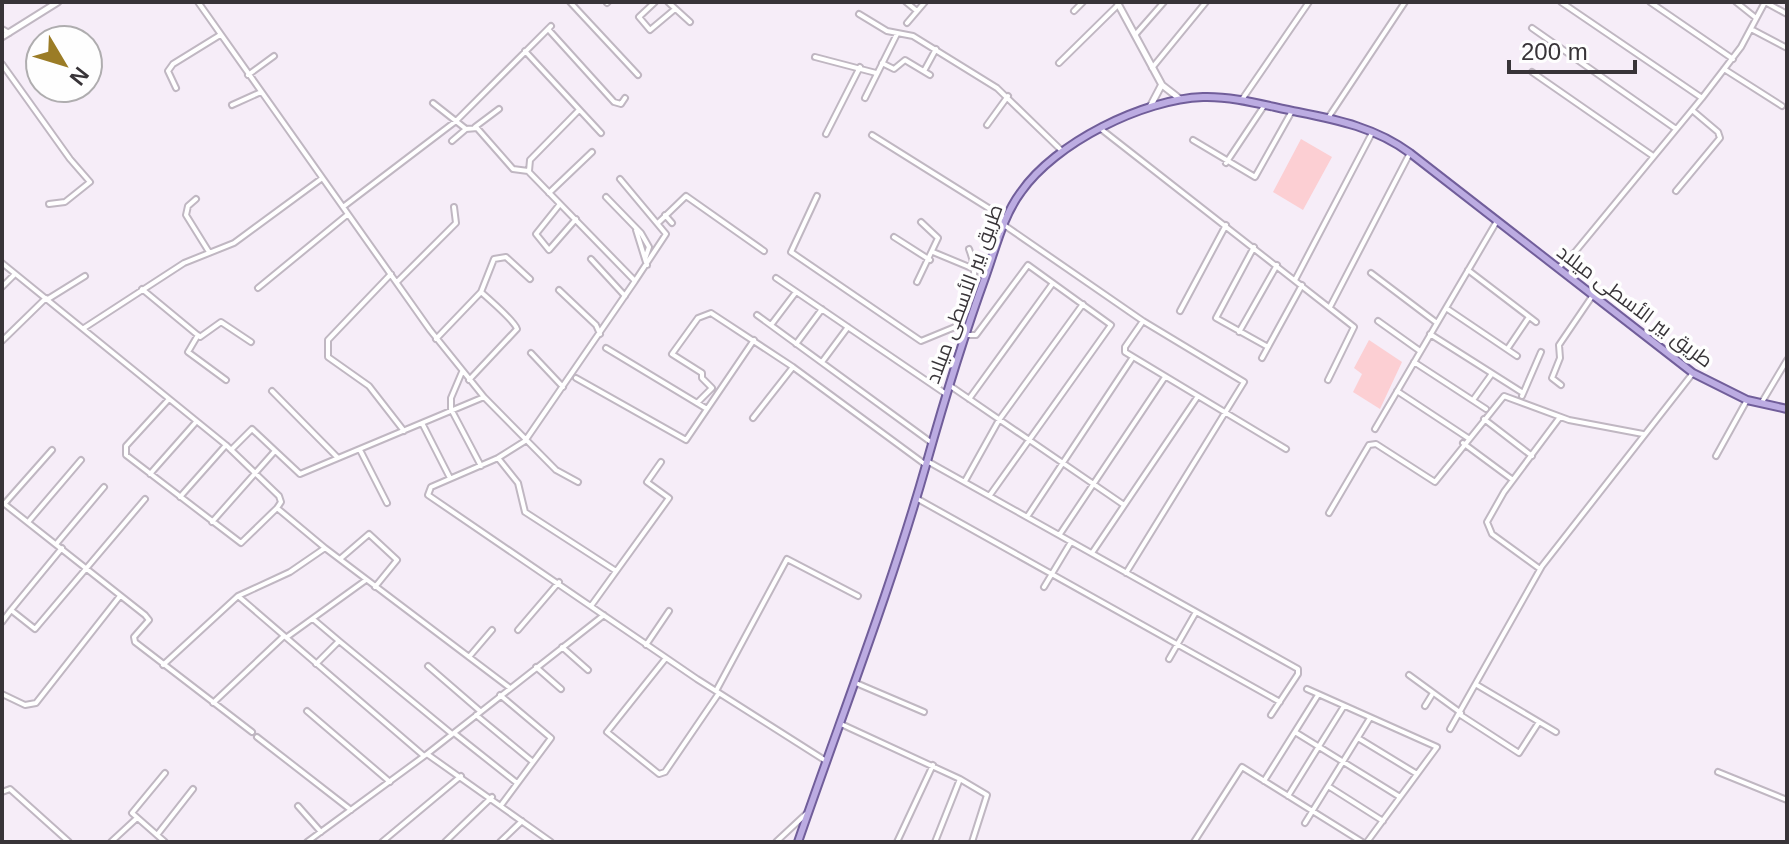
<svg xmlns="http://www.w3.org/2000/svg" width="1789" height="844" viewBox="0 0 1789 844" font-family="Arial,Cairo,sans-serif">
<rect width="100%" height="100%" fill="#f6edf8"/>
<!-- green -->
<path fill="#fccfd3" d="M1301,139L1332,157L1303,210L1273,192Z
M1369,340L1402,362L1380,409L1353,392L1362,374L1354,368Z"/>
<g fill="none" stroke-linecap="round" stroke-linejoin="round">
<defs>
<path id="minor" d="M198,2L430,330L484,397
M570,2L638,75
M655,2L639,17L650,30L675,9
M668,2L690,22
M906,2L917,11
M1650,2L1733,59
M1736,2L1756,18
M1765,2L1787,14
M607,3L608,2
M1074,11L1083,2
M859,14L887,31L913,36L997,88L1061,150
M907,23L925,2
M1532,28L1676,129
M2,29L9,33
M548,29L614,102L621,104L625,98
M1751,29L1787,48
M1135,35L1164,2
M525,51L601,133
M815,57L876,73
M882,63L894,69L905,60L930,75
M1059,63L1119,4
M2,64L70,159L90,182L65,202L49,204
M1152,68L1206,2
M1724,69L1782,106
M924,71L936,49
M1532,72L1653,156
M248,75L274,56
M176,88L168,71L173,64L220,35
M865,98L897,34
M1702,98L1741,47L1765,2
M1241,101L1309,2
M433,103L466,129L477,128L513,169L528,171L635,281L525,441L498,458L431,487L428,495L697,679L826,761
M232,105L261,92
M1328,118L1405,2
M987,125L1008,96
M475,127L499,109
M1101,129L1354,327L1328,380
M826,134L860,67
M872,135L1006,219
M1193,140L1255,177L1292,111
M452,141L466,129
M1226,163L1264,106
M529,171L530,160L579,110
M620,179L666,234L635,281
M1676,191L1720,138L1718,132L1692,110
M549,193L592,152
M817,196L791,252L921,341L955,327C968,295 982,283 969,249
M606,197L641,233L649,247L645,259L647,265
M196,199L188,206L186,215L209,252
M560,204L536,234L549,250L576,219
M343,207L456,121L551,26
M665,215L672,223
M658,223L686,196L764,251
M1004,225L1143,321L1244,382L1126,573
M636,230L645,259
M894,237L930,260
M1254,247L1216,318L1268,347
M933,252L986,274
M591,259L625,296
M2,263L226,445L279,496L281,502L277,508L325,548
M1558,268L1575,252L1702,98L1561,2
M1468,270L1536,322
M1371,273L1437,323
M391,274L328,340V357L369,386L404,431
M776,278L946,394
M1295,280L1372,133
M397,282L456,223L454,207
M917,282L938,238L921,222
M2,287L15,274
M258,288L347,215
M142,289L200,337L221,322L251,342
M559,290L596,325L600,334
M48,299L85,276
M1330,307L1410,153
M1446,308L1517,356
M1180,311L1226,225
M757,315L932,443
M1143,321L1125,347V352L1286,449
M1378,321L1420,351
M771,325L796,292
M84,328L184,263L234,243L321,179
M1239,332L1277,265
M1430,334L1523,393
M198,335L188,352L226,380
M967,335H976L1028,265L1111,325L990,495
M436,339L481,292L494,259L506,257L530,279
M2,341L46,298
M796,344L822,309
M606,348L707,409
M1508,348L1529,317
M531,353L563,387
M1262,358L1302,285
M822,362L848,327
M1414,362L1486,409
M462,372L451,398V409L481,466
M576,378L686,440L754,340
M469,380L517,329C515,322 489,299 481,292
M949,385L1124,505
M1561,385L1552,378L1560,358L1559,345L1593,295
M272,391L337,457
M1397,391L1468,438
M1522,396L1541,352
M169,399L126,446V455L241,543L277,508
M969,399L1053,283
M1473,400L1491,375
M1762,402L1787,360
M697,403L712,388L702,378V373L672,354L698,318L711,313L793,367L926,465
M753,418L793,367
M1484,419L1532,456
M422,423L450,478
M1375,429L1497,221
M1463,443L1513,480
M231,450L252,429L300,474L484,397L556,470L578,482
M360,450L387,503
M1716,456L1747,400
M498,458L518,483L525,512L616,571
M927,461L1298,669V674L1271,715
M150,474L196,422
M965,481L999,420L1083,304
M180,497L226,445
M916,498L1280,702
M2,502L145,615L149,620L134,637L135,642L252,732
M6,502L52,450
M1329,513L1369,445L1376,444L1435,482L1504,396L1569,420L1643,434
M1027,517L1133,357
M29,521L81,460
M212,522L274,452
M1060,534L1165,377
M57,543L104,487
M62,548L11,610L35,629L145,499
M1092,553L1198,396
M340,559L369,534L397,560L375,587
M1540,569L1492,534L1487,522L1504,492L1560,417
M1044,587L1071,542
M238,596L424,756
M591,606L669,498L647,482L661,462
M313,619L339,641
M2,622L11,610
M518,630L559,582
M287,637L366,580
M646,645L669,611
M562,647L588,670
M469,657L492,630
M666,658L607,732L659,774L665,772L719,693
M1169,659L1196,612
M316,664L339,641L452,734
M163,665L238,596L290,572L325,548L510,688
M428,666L480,711
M536,667L561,689
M1409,675L1461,713
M856,683L924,712
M1477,685L1556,732
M1307,689L1437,747L1367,842
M716,691L787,559L858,596
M2,694L25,705L36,703L120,596
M500,695L551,738L502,804
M213,703L284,636
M1425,706L1433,693
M307,711L390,782
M1459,714L1519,753L1539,722
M476,715L533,762
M841,724L960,779L935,842
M1450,729L1542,566L1693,373
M1295,732L1400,797
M454,733L517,783
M257,737L351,810
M1358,738L1417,774
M427,754L551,842
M1718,772L1787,800
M960,779L987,795L972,842
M1264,781L1318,695
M1328,786L1383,821
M2,792L10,789L69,842
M1288,796L1344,706
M298,806L321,832
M1305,823L1370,718
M157,835L193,789
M111,842L137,818
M165,842L132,813L165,773
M307,842L427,754L604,615
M382,842L461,776
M445,842L492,797
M500,842L522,821
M776,842L806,814
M897,842L933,765
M1194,842L1242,767L1362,842"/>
<path id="tertiary" d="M1117,2L1162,85L1180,99
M2,37L58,2
M1151,105L1161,86"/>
<path id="primary" d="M798,842C841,717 890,592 926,465C944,401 963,338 986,275C996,247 1003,216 1021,192C1055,143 1143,99 1203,97C1234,96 1267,106 1298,112C1339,120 1376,128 1410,153L1693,373L1747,400L1787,409"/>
</defs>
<!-- minor casing -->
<use href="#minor" stroke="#c0b7c2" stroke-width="8"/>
<!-- tertiary casing -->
<use href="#tertiary" stroke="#c0b7c2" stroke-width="9"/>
<!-- primary casing -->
<use href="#primary" stroke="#715e9a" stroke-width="10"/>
<!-- minor -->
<use href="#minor" stroke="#fff" stroke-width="4"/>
<!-- tertiary -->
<use href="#tertiary" stroke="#fff" stroke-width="5"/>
<!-- primary -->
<use href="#primary" stroke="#bcace2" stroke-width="6"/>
</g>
<g text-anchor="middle" stroke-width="7" stroke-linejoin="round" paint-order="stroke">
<!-- street labels -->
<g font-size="20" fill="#383438" stroke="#fefefe">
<text transform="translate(964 294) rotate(-70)" y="7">طريق بير الأسطى ميلاد</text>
<text transform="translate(1635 306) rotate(37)" y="7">طريق بير الأسطى ميلاد</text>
</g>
</g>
<!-- border -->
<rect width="1789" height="844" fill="none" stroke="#383438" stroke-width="8"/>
<!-- north arrow -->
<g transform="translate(64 64) rotate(128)"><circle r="38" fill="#fefefe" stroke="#afadaf" stroke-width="2"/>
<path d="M0-6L14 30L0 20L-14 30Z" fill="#9b7c26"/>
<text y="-12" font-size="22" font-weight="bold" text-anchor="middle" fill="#383438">N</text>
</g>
<!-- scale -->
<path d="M1509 60v12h126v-12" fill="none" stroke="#383438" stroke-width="4"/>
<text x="1521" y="60" font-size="24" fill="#383438" stroke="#fefefe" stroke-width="6" paint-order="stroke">200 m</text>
</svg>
